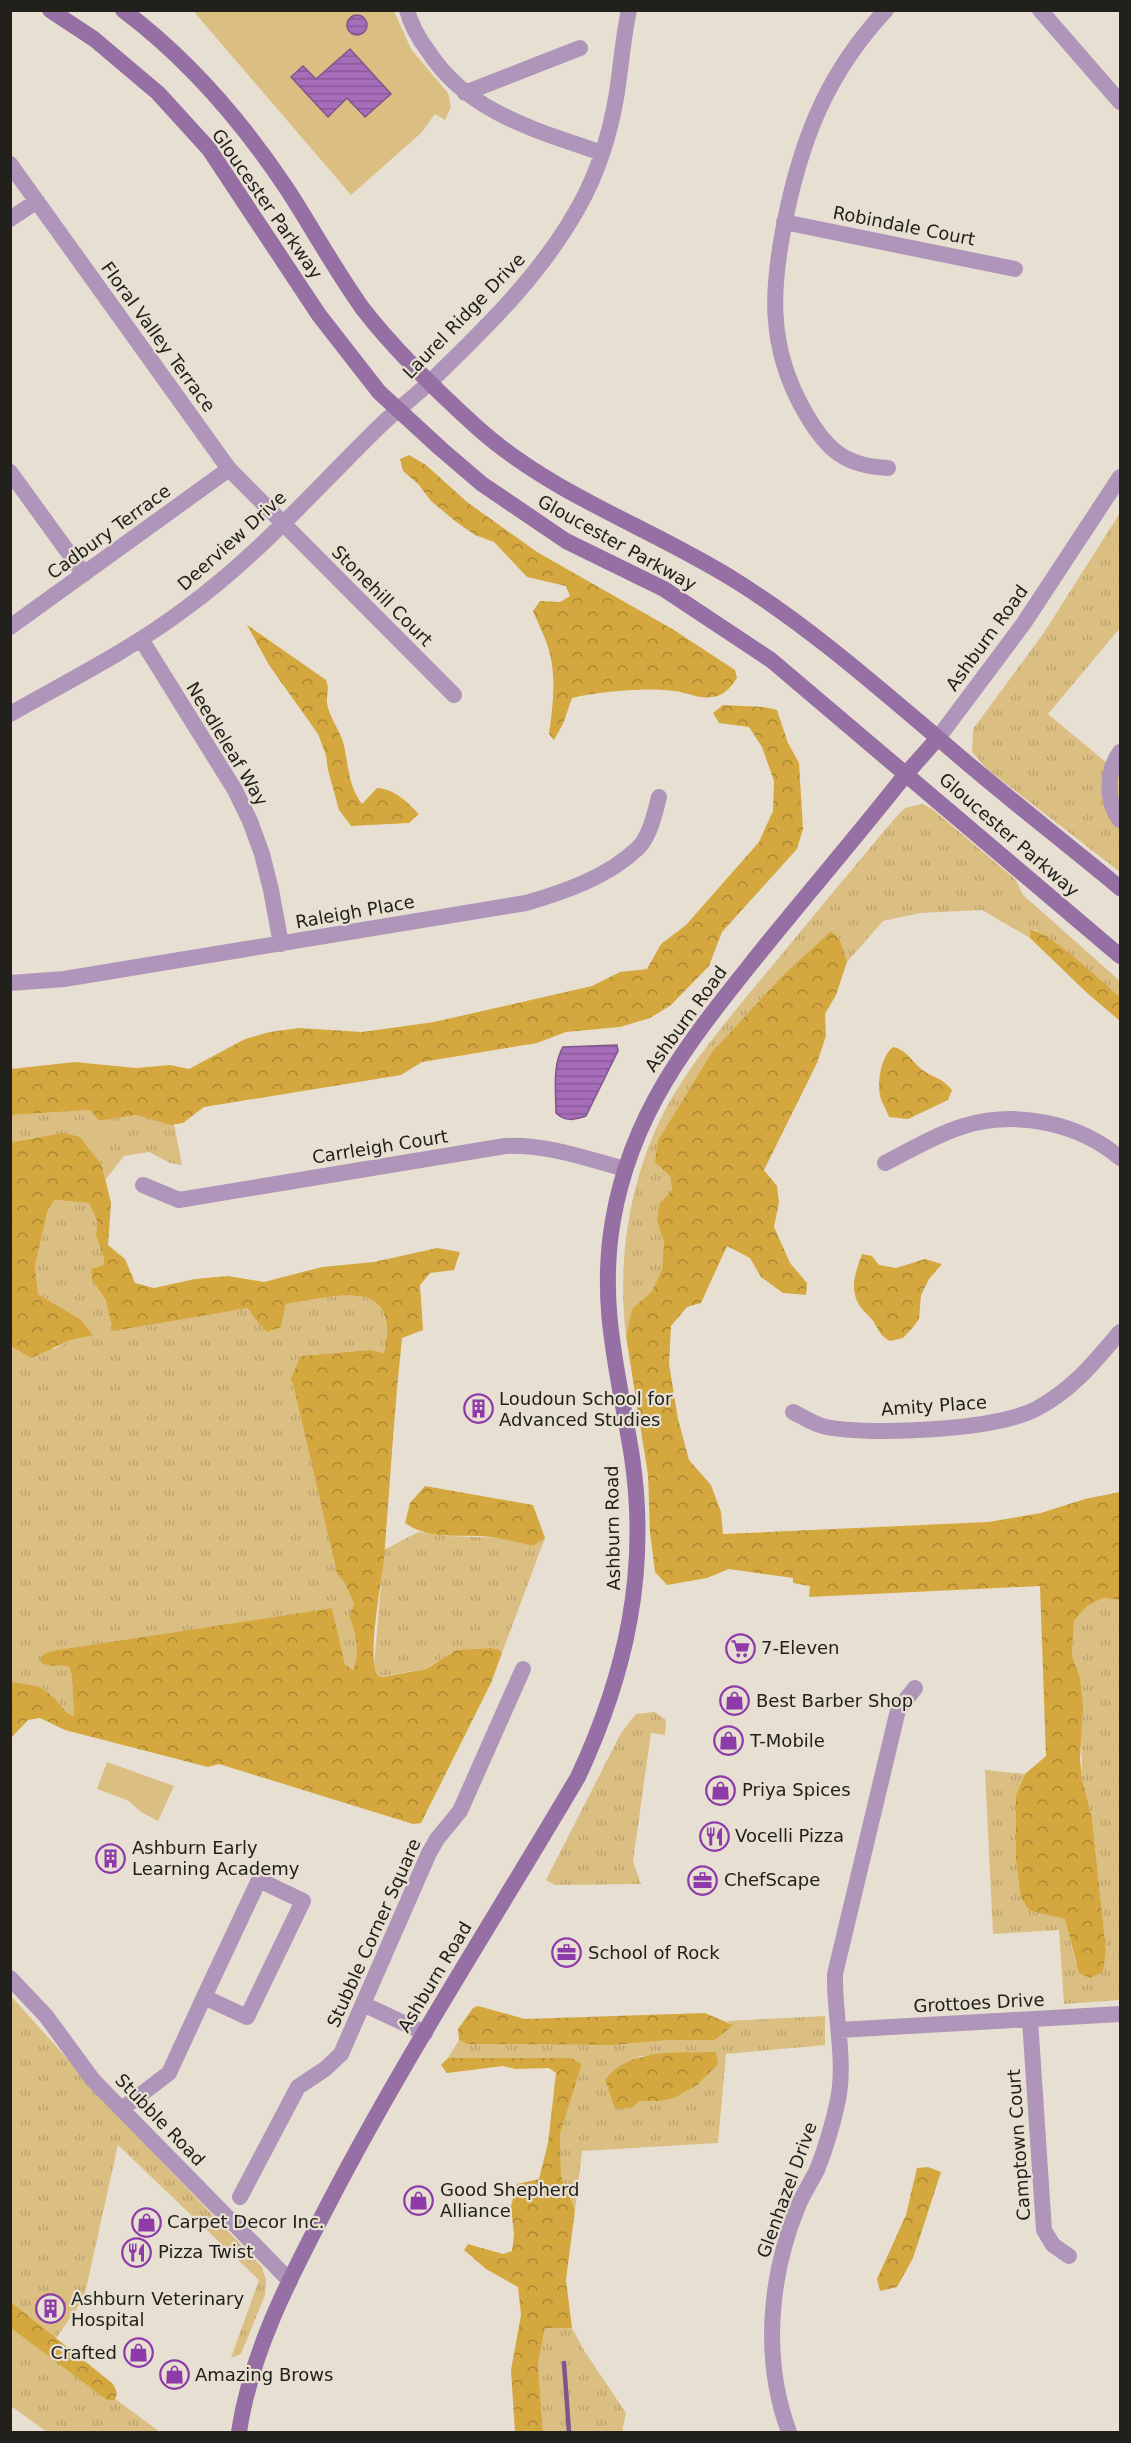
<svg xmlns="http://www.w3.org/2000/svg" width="1131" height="2443" viewBox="0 0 1131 2443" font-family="'DejaVu Sans',sans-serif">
<defs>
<pattern id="grass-tufts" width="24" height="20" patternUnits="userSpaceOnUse" patternTransform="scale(1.5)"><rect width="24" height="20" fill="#dbbe82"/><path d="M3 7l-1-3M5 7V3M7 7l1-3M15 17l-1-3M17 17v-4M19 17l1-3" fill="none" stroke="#bca370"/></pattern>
<pattern id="forest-crowns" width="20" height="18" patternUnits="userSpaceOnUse" patternTransform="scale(1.5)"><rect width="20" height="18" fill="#d4a73f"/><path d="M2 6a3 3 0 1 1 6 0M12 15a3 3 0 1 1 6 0" fill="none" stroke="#ac8834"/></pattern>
<pattern id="water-rules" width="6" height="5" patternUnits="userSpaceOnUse" patternTransform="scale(1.5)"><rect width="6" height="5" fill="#a76dbb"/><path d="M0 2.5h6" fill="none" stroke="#885997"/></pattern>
</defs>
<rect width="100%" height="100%" fill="#e7e0d2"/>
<!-- grass -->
<path fill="url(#grass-tufts)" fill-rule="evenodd" d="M1120,513V628L1048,714L1120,774V872L987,769L972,752L973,729L1043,634Z
M922,804L931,808L1016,880L1023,895L1120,981V997L1036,930H1031L1030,938L982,910L920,913L883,921L847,962L840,940L831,931L784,974L712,1052L658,1140L670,1176L672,1190L659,1204L657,1221L664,1243L662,1271L652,1291L632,1309L626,1336C616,1254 632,1162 676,1091C704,1046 739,1006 773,965C813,916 854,867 895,818L905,808Z
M90,1110L99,1121L136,1115L170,1125L174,1124L182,1165L170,1163L149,1152L124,1156L106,1179L102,1165L80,1137L31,1138L11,1142L10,1115Z
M55,1200L89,1203L97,1221L96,1236L104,1258L103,1265L91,1269L92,1280L106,1300L206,1314L249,1308L255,1319L281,1327L286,1304C336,1297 399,1274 384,1353L370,1350L301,1356L290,1380L293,1384L337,1574L345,1582L354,1604L349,1616C356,1634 360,1651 353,1670L345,1664L332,1608L45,1653L41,1657V1663C51,1668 59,1664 69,1667L72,1676L74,1716C64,1712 60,1702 52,1696C40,1684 26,1684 11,1682L10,1345L54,1349L71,1340L80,1319L38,1294L35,1266L48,1209Z
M418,1532L447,1536L505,1538L533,1546L545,1538L502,1653L491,1648L456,1650L425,1669L378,1677L374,1665L384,1550Z
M1103,1598L1120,1600V2000L1064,2004L1059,1930L993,1934L985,1770L1025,1774L1016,1795L1030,1911L1065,1919L1076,1964L1102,1972L1106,1950L1092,1818L1082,1779L1080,1678L1072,1655L1074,1621L1087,1606Z
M655,1712L666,1720L665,1735L651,1733L633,1861L641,1884L555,1885L546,1880L621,1733L636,1714Z
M10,1995L125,2123L262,2267L266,2280L265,2295L241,2354L231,2358L259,2280L118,2145L84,2298L57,2337L54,2338L11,2302Z
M825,2016V2045L726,2054L718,2143L582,2151L575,2210L561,2176L560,2134L582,2064L570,2058H448L459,2040L467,2044L614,2045L668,2040H715L732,2025L727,2021ZM697,2053L661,2101H640L615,2109L605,2080L640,2056Z
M10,2321L160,2432H47L11,2406Z
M545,2328H572L585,2352L626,2413L622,2432H543L538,2364Z"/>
<!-- forest -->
<path fill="url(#forest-crowns)" d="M409,455L426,465L467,502L537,552L674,630L735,670L737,678C731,687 724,696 712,697C699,699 688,693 675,691C648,687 599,691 572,698L563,724L554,740L549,734C553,705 557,675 548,647C544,635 538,623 533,611L540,601L560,602L570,596L566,586L527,577L494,542L475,535L455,521L431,501L418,484L403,471L400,459Z
M247,625L326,680C330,691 326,694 327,703C329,716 339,729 343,742C349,764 347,784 362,804L377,788C395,789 407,802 419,814L409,823L351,826L339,810L328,770L326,755L318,734L269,665Z
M723,705L764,707L777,710L788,743L799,763L803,829L797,849L722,932L709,966L671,1005L650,1018L620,1027L566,1032L537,1043L422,1062L401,1075L204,1107L183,1123L170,1125L136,1115L99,1121L90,1110L11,1115V1069L75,1062L136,1068L170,1065L189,1069L245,1039L270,1032L299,1028L362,1032L434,1022L592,986L620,972L647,969L661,944L686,925L759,842L773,811L774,781L762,747L749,727L719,723L713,713Z
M1030,930C1048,930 1104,984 1120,997V1021L1086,992L1030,938Z
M831,931L840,940L847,962L836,995L825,1014L826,1036L817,1063L764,1170L777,1186L779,1202L774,1227L790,1263L807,1283L806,1295L783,1293L761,1277L750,1258L727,1246L701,1303L687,1307L671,1326L669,1364L678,1419L689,1460L711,1485L721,1512L723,1534L988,1522L1041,1513L1085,1499L1120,1492V1600L1103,1598L1087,1606L1074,1621L1072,1655L1080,1678L1083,1705L1080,1759L1082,1779L1092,1818L1106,1950L1103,1972L1090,1978L1079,1973L1065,1919L1030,1911L1021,1898L1016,1859V1795L1025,1774L1046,1756L1040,1586L809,1597L810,1586L793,1583V1578L729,1569L707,1578L667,1585L655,1572L650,1532L648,1475L626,1336L632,1309L652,1291L662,1270L664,1243L657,1221L659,1204L672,1190L670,1176L655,1162L658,1140L712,1052L784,974Z
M893,1047C908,1050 912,1063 924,1071C936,1079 942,1078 952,1090L948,1100L908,1119L889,1117C887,1111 883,1105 881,1099C876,1085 881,1056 893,1047Z
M64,1133L80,1137L102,1165L111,1203L108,1245L125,1259L135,1283L154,1288L195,1279L228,1276L264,1282L322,1267L374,1262L437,1248L460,1252L454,1270L430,1273L420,1285L423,1330L402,1338C394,1411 390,1485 384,1558C382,1582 366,1659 378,1676L382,1677L426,1669L456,1650L491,1648L499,1650L502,1653L491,1683L421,1823L413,1824L219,1764L208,1767L65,1730L40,1718L28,1720L11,1738V1682C26,1684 40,1684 52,1696C60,1702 64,1713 74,1716L72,1676L69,1667C59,1664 51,1668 41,1663V1657L45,1653L58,1650L332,1608L345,1664L353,1670C360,1651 356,1634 349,1616L354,1604L345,1583L337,1574L293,1384L290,1380L301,1356L370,1350L384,1353C401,1274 334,1297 286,1304L281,1327L267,1332L255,1319L248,1308L113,1331L106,1300L92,1280L91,1269L103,1265L104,1258L96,1236L97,1221L89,1203L55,1200L48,1209L35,1266L38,1294L80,1319L93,1335L71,1340L31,1358L11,1346V1142Z
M862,1254L872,1256L879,1265L896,1268L925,1259L942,1264L929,1279L921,1295L919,1319L914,1326L903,1338L890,1341C881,1336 880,1333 875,1324C872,1318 866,1314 862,1309C848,1290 855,1274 862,1254Z
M425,1486L533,1505L545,1538L533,1546C514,1541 497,1537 478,1536C451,1535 428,1539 405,1523L410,1503Z
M478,2006L525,2019L705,2013L733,2025L715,2040H668L614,2045L467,2044L459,2040L458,2029L473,2008Z
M716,2052L718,2064L697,2085L676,2097L661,2101H640L631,2108L615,2109L605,2080C630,2047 678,2053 716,2052Z
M448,2058H571L582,2064L560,2134L561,2176L575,2210L566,2280L572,2328H545L538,2364L543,2432H515L511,2370L521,2315L518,2287L486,2269L464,2250L468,2244L503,2254L512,2251L514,2235L511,2206L517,2184L539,2179L548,2143L556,2073L549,2068L515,2069L503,2066L447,2073L441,2065Z
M928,2167L941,2172L913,2258L897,2287L880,2291L877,2279L906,2215L917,2168Z
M11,2302L112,2383C116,2388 119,2395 114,2400H107L11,2328Z"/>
<!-- park -->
<path fill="#dbbe82" d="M198,10L394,11L411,49L448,93L451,107L445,120L435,114L421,133L351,195L195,13Z
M98,1123L111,1135L99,1149L86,1137Z
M107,1762L174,1786L158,1821L141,1812L129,1801L97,1789Z"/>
<!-- water -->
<path fill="url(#water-rules)" stroke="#7f568b" stroke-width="1.5" d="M347 25a10 10 0 1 1 20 0a10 10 0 1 1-20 0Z
M350,49L391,94L365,117L347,98L328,117L291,77L303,66L316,79Z
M617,1045L618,1051L586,1116C574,1120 565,1122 556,1113C556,1091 552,1066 563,1047Z"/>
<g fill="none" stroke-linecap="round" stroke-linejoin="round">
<!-- stream -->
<path stroke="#7f568b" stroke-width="4.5" d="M564,2363L569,2432"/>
<!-- minor -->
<path stroke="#af95b9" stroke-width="16" d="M407,10C411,25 419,39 428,51C468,113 536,130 602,153
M886,10C830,70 804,132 787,211C771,285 766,346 806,414C827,450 845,466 888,468
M1040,10L1120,102
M465,93L580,48
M10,164L229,469L454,695
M10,219L37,201
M784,222L1015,269
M10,472L84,574
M10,627L229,469
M141,639L235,790L250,821L262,854L271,890L281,944
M10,714C70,680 132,649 186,608C259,555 318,486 382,424C397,410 414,397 430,382C488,326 548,268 585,195C603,159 614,118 619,78C622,55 624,33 629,10
M1120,752C1106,771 1106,802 1120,820
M10,983L64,979L526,903C564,892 608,877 638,848C650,836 655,813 659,797
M885,1163C911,1150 937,1134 964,1126C1017,1110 1079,1123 1120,1158
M143,1185L179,1200L505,1146C546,1144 585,1158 625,1169
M793,1412C803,1417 815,1425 826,1427C872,1436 995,1430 1036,1409C1071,1391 1095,1362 1120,1332
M259,1880L303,1901L247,2017L204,1997Z
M10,1978L46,2016L93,2080L290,2281
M363,2004L425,2033
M1030,2020L1044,2230L1053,2245L1069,2256
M839,2030L1120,2014
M122,2109L169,2073L204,1997
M240,2197L298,2087L325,2069L341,2054L429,1853L437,1839L460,1811L523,1669
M789,2432C762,2360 769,2277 798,2206C803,2194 811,2182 817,2170C826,2147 833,2124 838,2100C846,2058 834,2016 835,1974L898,1710L915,1688"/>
<!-- tertiary -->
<path stroke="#af95b9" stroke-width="16" d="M938,738L1024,623L1120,477"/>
<!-- secondary -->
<path stroke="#9670a4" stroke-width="16" d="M50,10L94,39L158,93L209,149L319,315L379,392L441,449L482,484L566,541L664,589L771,660L1120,956
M123,10C187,58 243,123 287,189C313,229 335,270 363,309C397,353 439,393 480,430C555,496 652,528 736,581C808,626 873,683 938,738C997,790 1060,838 1120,888
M239,2432C251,2350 292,2274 330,2201C406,2055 495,1918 578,1777C626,1674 649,1571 632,1457C619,1375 598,1306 613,1220C632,1110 691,1039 758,955C807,894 858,835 906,774L938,738"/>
</g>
<!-- icons -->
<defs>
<symbol id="building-ring" viewBox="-11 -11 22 22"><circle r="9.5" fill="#e7e0d2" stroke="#8e3aa9" stroke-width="1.5"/><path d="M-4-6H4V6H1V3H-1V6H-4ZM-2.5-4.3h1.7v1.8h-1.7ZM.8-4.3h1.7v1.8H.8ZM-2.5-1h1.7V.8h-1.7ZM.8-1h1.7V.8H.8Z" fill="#8e3aa9"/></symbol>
<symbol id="supermarket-ring" viewBox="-11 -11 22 22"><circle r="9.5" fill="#e7e0d2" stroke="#8e3aa9" stroke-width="1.5"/><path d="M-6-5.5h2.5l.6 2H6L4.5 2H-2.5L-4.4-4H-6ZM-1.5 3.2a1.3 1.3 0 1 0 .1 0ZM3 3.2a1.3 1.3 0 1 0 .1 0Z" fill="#8e3aa9"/></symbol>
<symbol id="shop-ring" viewBox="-11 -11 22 22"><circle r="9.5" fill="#e7e0d2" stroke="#8e3aa9" stroke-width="1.5"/><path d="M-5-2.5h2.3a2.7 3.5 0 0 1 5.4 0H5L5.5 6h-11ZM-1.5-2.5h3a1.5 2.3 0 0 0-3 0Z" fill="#8e3aa9"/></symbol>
<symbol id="restaurant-ring" viewBox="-11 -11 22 22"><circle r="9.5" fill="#e7e0d2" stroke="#8e3aa9" stroke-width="1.5"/><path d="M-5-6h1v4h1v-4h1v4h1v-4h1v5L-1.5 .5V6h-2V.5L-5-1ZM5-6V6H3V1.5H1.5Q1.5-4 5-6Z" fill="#8e3aa9"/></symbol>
<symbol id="office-ring" viewBox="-11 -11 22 22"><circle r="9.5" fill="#e7e0d2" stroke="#8e3aa9" stroke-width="1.5"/><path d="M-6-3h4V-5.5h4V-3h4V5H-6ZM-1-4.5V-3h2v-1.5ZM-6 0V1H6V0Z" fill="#8e3aa9"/></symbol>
</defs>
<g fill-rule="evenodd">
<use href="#building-ring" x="462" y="1392" width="33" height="33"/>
<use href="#supermarket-ring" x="724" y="1632" width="33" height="33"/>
<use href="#shop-ring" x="718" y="1684" width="33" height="33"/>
<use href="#shop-ring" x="712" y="1724" width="33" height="33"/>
<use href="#shop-ring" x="704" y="1774" width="33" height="33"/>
<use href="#restaurant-ring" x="698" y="1820" width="33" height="33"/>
<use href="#building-ring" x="94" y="1842" width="33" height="33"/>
<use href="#office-ring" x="686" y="1864" width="33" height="33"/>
<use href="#office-ring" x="550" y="1936" width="33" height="33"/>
<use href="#shop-ring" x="402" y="2184" width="33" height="33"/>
<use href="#shop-ring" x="130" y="2206" width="33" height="33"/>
<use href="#restaurant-ring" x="120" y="2236" width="33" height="33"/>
<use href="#building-ring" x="34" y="2292" width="33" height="33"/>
<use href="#shop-ring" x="122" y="2336" width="33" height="33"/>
<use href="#shop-ring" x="158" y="2358" width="33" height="33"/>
</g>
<g text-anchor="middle" stroke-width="4.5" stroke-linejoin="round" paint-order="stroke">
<!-- street labels -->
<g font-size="18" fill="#22201b" stroke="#e7e0d2">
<text transform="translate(267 204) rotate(55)" y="6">Gloucester Parkway</text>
<text transform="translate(904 226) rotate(11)" y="6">Robindale Court</text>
<text transform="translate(464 316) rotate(-46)" y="6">Laurel Ridge Drive</text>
<text transform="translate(158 337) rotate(54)" y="6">Floral Valley Terrace</text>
<text transform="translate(109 532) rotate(-36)" y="6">Cadbury Terrace</text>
<text transform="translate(232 541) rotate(-42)" y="6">Deerview Drive</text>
<text transform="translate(617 543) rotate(29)" y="6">Gloucester Parkway</text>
<text transform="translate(382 596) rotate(45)" y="6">Stonehill Court</text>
<text transform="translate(987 638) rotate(-54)" y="6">Ashburn Road</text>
<text transform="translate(227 744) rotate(59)" y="6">Needleleaf Way</text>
<text transform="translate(1009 835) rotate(41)" y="6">Gloucester Parkway</text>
<text transform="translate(355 912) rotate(-10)" y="6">Raleigh Place</text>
<text transform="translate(686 1019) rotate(-54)" y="6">Ashburn Road</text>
<text transform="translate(380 1147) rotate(-9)" y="6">Carrleigh Court</text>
<text transform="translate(934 1406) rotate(-4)" y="6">Amity Place</text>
<text transform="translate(613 1528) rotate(-91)" y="6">Ashburn Road</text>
<text transform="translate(374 1933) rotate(-66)" y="6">Stubble Corner Square</text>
<text transform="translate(435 1977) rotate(-59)" y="6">Ashburn Road</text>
<text transform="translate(979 2003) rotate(-3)" y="6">Grottoes Drive</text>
<text transform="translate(160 2120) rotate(46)" y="6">Stubble Road</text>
<text transform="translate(1019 2145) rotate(-94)" y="6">Camptown Court</text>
<text transform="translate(787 2190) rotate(-70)" y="6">Glenhazel Drive</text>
</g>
<!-- poi labels -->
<g font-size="18" fill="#22201b" stroke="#e7e0d2" text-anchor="start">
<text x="499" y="1405">Loudoun School for<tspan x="499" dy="21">Advanced Studies</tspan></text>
<text x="761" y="1654">7-Eleven</text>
<text x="756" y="1707">Best Barber Shop</text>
<text x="750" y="1747">T-Mobile</text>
<text x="742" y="1796">Priya Spices</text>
<text x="735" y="1842">Vocelli Pizza</text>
<text x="132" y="1854">Ashburn Early<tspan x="132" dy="21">Learning Academy</tspan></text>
<text x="724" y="1886">ChefScape</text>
<text x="588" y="1959">School of Rock</text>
<text x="440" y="2196">Good Shepherd<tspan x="440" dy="21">Alliance</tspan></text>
<text x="167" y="2228">Carpet Decor Inc.</text>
<text x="158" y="2258">Pizza Twist</text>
<text x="71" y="2305">Ashburn Veterinary<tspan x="71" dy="21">Hospital</tspan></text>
<text x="117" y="2359" text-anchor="end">Crafted</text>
<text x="195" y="2381">Amazing Brows</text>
</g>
</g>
<!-- border -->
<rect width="1131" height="2443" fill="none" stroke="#22201b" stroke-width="24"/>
</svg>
